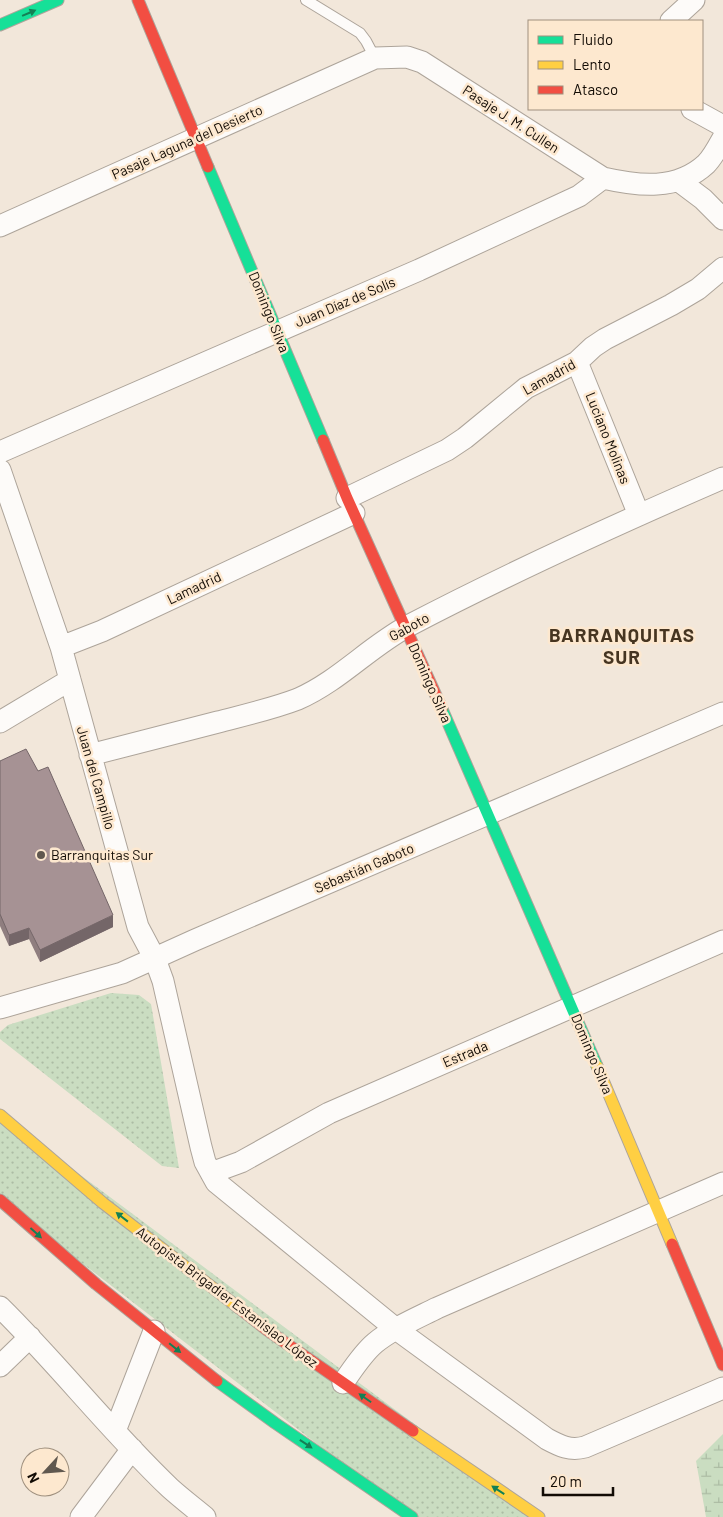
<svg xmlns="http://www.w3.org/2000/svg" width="723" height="1517" viewBox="0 0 723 1517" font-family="Barlow,sans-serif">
<defs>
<pattern id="grass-dots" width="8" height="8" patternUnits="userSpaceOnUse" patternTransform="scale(1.25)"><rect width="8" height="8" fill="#caddc1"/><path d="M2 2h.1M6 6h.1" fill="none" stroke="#acbca4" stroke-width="1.8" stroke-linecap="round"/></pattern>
<pattern id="wetland-marsh" width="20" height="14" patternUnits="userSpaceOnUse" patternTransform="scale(1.25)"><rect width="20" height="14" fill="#caddc1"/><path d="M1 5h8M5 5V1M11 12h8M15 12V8" fill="none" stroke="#acbca4"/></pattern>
</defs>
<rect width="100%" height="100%" fill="#f2e7da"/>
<!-- grass -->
<path fill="url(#grass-dots)" d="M111,993L139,995L151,1004L179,1168L162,1166L0,1039V1032L8,1025Z
M0,1115L539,1517H412L0,1200Z"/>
<!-- wetland -->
<path fill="url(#wetland-marsh)" d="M723,1434V1517H706L696,1461Z"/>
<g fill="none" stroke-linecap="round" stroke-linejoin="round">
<defs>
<path id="lane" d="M306,0L360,33L366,41L375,58"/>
<path id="street" d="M671,21L694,0
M692,109L723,126
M679,181L703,199L723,219
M0,226L375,58L407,57L422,62L603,178C638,186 677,191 706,164C713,157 718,147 723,138
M577,362L639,515
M0,452L419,270L579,196L603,178
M0,470L61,647L138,927L155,959L163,981L201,1147L205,1162L216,1182L396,1329L547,1439C560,1446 570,1451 585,1447L723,1388
M347,498L447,450L465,438L526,388L577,362L593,347L605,339L671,305L698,289L723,268
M61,647L102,631L354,513
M0,722L70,680
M90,755C133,744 175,733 218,722C245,715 272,709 298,699C339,681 369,647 408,626C511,572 617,524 723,478
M0,1008L122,973L195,940L723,713
M211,1173L241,1162L329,1113L723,941
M0,1307C59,1365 110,1431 170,1488C181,1498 193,1507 205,1517
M0,1366L30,1337
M343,1383C353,1369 362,1354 375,1343C393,1328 417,1318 437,1308L723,1183
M115,1431L154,1331
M81,1517L132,1449"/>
<path id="fast" d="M0,25L58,0
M208,167L323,440
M442,709L597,1066
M217,1381L275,1423L412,1517"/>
<path id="slow" d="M597,1066L672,1244
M0,1115L103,1203L239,1308
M413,1431L539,1517"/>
<path id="jam" d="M138,0L208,167
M323,440L347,498L442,709
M0,1200L96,1284L217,1381
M672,1244L723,1365
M239,1308L267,1330L413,1431"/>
</defs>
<!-- lane casing -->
<use href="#lane" stroke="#ada49a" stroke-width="12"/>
<!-- street casing -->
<use href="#street" stroke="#ada49a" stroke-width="23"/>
<!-- fast casing -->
<use href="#fast" stroke="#ada49a" stroke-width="13"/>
<!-- slow casing -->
<use href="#slow" stroke="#ada49a" stroke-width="13"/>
<!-- jam casing -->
<use href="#jam" stroke="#ada49a" stroke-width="13"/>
<!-- lane -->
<use href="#lane" stroke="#fdfbf9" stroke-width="10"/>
<!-- street -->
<use href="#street" stroke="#fdfbf9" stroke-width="21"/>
<!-- fast -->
<use href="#fast" stroke="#16e098" stroke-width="11"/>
<!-- slow -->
<use href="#slow" stroke="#ffcf43" stroke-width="11"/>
<!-- jam -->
<use href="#jam" stroke="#f24e42" stroke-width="11"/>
</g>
<!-- wall -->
<path fill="#8f7e7f" d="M0,761L113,927L40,962L29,939L9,946L0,926Z"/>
<!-- shaded-wall -->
<path fill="#746668" d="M113,915V927L40,962V950Z
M29,928V939L9,946V935Z"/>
<!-- building -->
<path fill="#a69294" stroke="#746668" d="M26,749L38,771L48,767L113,915L40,950L29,928L9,935L0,914V761Z"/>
<!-- one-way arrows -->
<defs><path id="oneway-solid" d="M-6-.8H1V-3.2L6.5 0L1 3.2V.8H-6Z" transform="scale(1.25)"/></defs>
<g fill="#148055">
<use href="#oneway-solid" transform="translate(29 13) rotate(-23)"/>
<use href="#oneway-solid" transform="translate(122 1217) rotate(-142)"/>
<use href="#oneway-solid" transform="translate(36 1233) rotate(42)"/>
<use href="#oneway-solid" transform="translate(175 1348) rotate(39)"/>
<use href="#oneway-solid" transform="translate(365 1398) rotate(-145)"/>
<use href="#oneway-solid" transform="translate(306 1444) rotate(34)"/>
<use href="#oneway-solid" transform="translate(498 1490) rotate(-147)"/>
</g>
<!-- markers -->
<circle fill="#60584f" stroke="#fde8cf" stroke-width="2" cx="41" cy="855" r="5"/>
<g text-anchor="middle" stroke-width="5" stroke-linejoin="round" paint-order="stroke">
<!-- street labels -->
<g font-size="14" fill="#120b04" stroke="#fde8cf">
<text transform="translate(511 119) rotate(33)" y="5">Pasaje J. M. Cullen</text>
<text transform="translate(187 142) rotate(-24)" y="5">Pasaje Laguna del Desierto</text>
<text transform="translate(345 302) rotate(-23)" y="5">Juan Díaz de Solís</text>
<text transform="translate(269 312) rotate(68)" y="5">Domingo Silva</text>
<text transform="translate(549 377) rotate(-29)" y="5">Lamadrid</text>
<text transform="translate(608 438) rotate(68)" y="5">Luciano Molinas</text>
<text transform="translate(194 588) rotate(-25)" y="5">Lamadrid</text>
<text transform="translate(409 627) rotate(-29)" y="5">Gaboto</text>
<text transform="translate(430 683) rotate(66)" y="5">Domingo Silva</text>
<text transform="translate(96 778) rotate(74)" y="5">Juan del Campillo</text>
<text transform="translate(364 868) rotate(-23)" y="5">Sebastián Gaboto</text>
<text transform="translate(465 1054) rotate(-23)" y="5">Estrada</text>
<text transform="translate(592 1054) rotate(67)" y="5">Domingo Silva</text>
<text transform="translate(227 1297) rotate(37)" y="5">Autopista Brigadier Estanislao López</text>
</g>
<!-- poi labels -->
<g font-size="14" fill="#120b04" stroke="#fde8cf" text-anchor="start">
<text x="51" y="860">Barranquitas Sur</text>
</g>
<!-- district labels -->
<g font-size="19" font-weight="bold" letter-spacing="1" fill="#463521" stroke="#fde8cf">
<text x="622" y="642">BARRANQUITAS<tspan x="622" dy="22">SUR</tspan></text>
</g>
</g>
<!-- legend -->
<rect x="528" y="20" width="175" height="90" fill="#fde8cf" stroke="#9f907e"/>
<rect x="538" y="36" width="25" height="8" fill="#16e098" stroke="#9f907e"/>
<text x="573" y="45" font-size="15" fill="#120b04">Fluido</text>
<rect x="538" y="61" width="25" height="8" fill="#ffcf43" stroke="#9f907e"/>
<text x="573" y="70" font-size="15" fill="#120b04">Lento</text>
<rect x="538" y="86" width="25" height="8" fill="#f24e42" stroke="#9f907e"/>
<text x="573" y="95" font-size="15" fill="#120b04">Atasco</text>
<!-- north arrow -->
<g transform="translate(45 1472) rotate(244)"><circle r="24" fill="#fde8cf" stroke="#9f907e"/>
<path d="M0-4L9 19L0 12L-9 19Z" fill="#60584f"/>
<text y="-8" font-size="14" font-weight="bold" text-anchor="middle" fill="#120b04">N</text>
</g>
<!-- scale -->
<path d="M543 1487v8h70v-8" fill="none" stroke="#120b04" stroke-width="2.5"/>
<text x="550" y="1487" font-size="15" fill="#120b04" stroke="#fde8cf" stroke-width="4" paint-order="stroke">20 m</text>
</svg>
